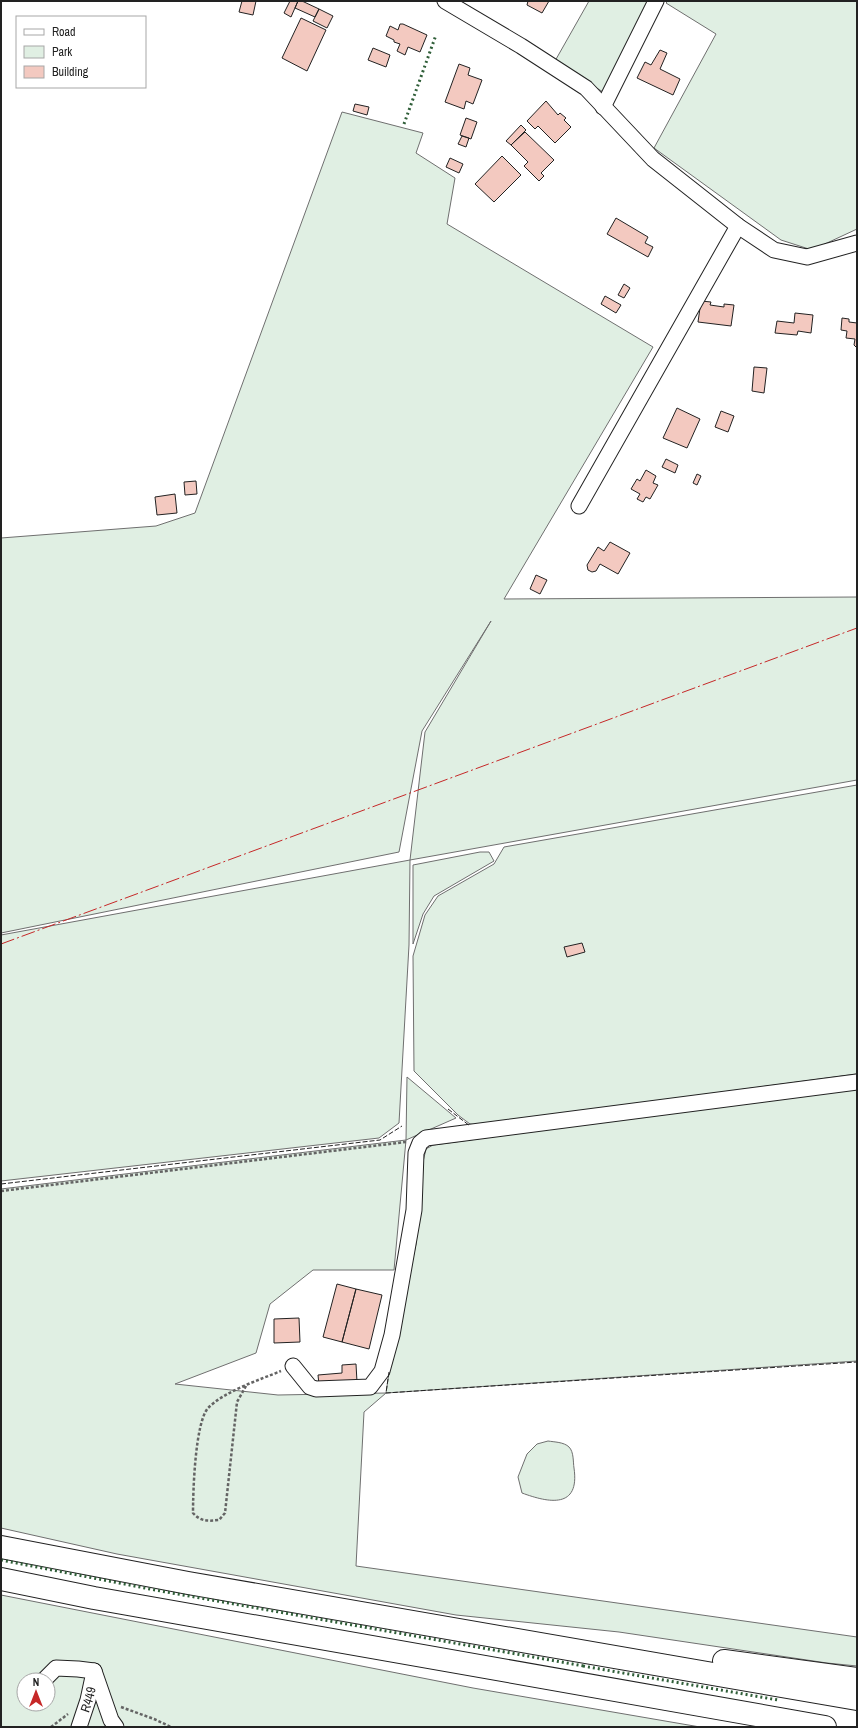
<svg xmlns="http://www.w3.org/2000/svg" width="858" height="1728" viewBox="0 0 858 1728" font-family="'Archivo Narrow',sans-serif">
<rect width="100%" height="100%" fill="#fff"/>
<!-- green -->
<path fill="#e0efe3" stroke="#6f6f6f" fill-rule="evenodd" d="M589,1H650L603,92L555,61Z
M668,1H857V229L812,250L781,240L654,148L716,34L666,3Z
M342,112L423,133L416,153L455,178L447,224L653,347L504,599L857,597V780L410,860L409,945L399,1123L379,1138L1,1181V935L410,860L425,732L491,621L422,731L399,852L1,933V538L156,526L195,513Z
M857,785V1074L477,1125L470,1124L458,1115L414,1071L413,956L425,915L438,896L494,864L504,847Z
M480,852H489L494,861L434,896L423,914L413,944V865Z
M407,1077L456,1118L406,1140L394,1270H313L270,1304L256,1353L175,1384L278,1395L386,1393L391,1359L416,1244L423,1162L426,1149L433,1145L857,1087V1361L386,1393L364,1412L356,1566L857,1637V1666L827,1663L619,1632L456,1615L117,1554L1,1528V1189L406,1140Z
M548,1441C554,1442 564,1442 569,1447C574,1452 573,1462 574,1468C580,1509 549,1503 522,1493L518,1477L527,1454L537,1444Z
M1,1595L473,1688L700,1727H1ZM24,1680H48V1704H24Z"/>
<!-- building -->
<path fill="#f3c9c0" stroke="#222" d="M242,1H256L253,15L239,12Z
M290,1H298L291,17L284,13Z
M298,1H302L319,9L315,17L295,8Z
M528,1H549L542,13L527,5Z
M319,9L333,16L327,28L313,21Z
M301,18L326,30L307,71L282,58Z
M400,24H403L427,35L420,52L408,47L405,55L397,51L400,44L394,42V40L386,36L390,26L398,30Z
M373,48L390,55L386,67L368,60Z
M660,50L667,53L660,69L680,79L673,95L637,78L645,62L651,65Z
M459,64L470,68L468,75L482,80L473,104L466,101L464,109L445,102Z
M546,101L558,115L560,113L566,118L564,120L571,127L555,143L538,126L535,129L527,121Z
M355,104L369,107L367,115L353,111Z
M466,118L477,122L471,139L460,135Z
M521,125L526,130L511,145L506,141Z
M525,132L554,160L541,173L544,176L539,181L524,166L528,162L511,145Z
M462,136L469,138L466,147L458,144Z
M502,156L521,175L494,202L475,184Z
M450,158L463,164L459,173L446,167Z
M616,218L648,237L645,243L653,247L648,257L607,234Z
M624,284L630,288L624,298L618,295Z
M605,296L621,305L616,313L601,304Z
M701,301L711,302L710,305L724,307V304L734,305L731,326L698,322Z
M795,313L813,315L811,333L798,331L797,335L775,333L777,321L794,323Z
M842,318L849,319V322L857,323V348L854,345L855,339L846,338L847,331L841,330Z
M754,367L767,368L764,393L752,391Z
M677,408L700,419L687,448L663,438Z
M721,411L734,416L728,432L715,427Z
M666,459L678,465L675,473L662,467Z
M646,470L656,476L653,483L658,485L650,499L646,497L643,502L637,499L640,494L631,489L637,479L640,481Z
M697,474L701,476L697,485L693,483Z
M196,481L197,494L185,495L184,482Z
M175,494L177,513L157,515L155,497Z
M610,542L630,553L618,574L600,564L596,571L592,572L588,570L587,565L598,547L604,551Z
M536,575L547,580L540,594L530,589Z
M582,943L585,952L567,957L564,947Z
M337,1284L356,1289L342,1342L323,1337Z
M356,1289L382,1295L369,1349L342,1342Z
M299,1318L300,1342L274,1343V1319Z
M356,1364L357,1382L319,1385L318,1375L342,1373V1365Z"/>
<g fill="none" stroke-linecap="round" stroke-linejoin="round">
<defs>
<g id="minor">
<path d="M445,1L521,46L586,88L653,159L738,226L774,250L807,257L857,243"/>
<path d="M603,107L656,1"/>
<path d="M579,506L738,226"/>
<path d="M293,1366L310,1387L316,1389L370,1387L382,1371L392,1335L414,1210L416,1153L420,1143L426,1138L857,1082"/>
<path d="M94,1671L111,1720L116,1727"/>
<path d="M44,1680L56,1668L78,1669L94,1671"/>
<path id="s1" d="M79,1727L88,1700L94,1672"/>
</g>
<path id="highway" d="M1,1547L188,1583L857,1699
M1,1579L94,1598L825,1727
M724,1661L857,1679"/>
</defs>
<!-- minor casing -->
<use href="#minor" stroke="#222" stroke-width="17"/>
<!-- highway casing -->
<use href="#highway" stroke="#222" stroke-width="24"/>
<!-- path -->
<path stroke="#646464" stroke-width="2.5" stroke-dasharray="3 2" stroke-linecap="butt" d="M1,1191L406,1142
M246,1386L237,1402L225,1513L219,1520C208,1521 201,1522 193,1513C193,1492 195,1423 208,1408C225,1391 259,1380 281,1371
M121,1707L154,1719L171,1727
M51,1727L68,1714"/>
<!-- minor -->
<use href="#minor" stroke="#fff" stroke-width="15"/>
<!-- highway -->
<use href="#highway" stroke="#fff" stroke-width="22"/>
<!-- hedge -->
<path stroke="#2f5e38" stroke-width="3" stroke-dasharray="2 3" stroke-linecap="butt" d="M404,124L436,35
M1,1560L155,1590L584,1666
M583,1666L778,1700"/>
<!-- fence -->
<path stroke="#222" stroke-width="1" stroke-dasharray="5 2" stroke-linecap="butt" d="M448,1109L470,1126
M1,1184L380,1140L402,1126
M389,1372L386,1393L857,1362"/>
<!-- power -->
<path stroke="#c62828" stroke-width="1" stroke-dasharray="14 3 2 3" stroke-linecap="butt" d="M1,944L857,628"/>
</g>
<g text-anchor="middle" stroke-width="3" stroke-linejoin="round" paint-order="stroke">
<!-- street labels -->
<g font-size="13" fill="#222" stroke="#fff">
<text dy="5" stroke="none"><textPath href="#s1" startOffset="29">R449</textPath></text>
</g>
</g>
<!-- border -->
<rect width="858" height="1728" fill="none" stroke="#222222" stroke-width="4"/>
<!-- legend -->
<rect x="16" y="16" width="130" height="72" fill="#ffffff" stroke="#a7a7a7"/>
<rect x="24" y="29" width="20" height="6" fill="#ffffff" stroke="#a7a7a7"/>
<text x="52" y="36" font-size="12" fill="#222222">Road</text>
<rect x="24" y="46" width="20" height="12" fill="#e0efe3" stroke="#a7a7a7"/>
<text x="52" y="56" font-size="12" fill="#222222">Park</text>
<rect x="24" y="66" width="20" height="12" fill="#f3c9c0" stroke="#a7a7a7"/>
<text x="52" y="76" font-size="12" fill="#222222">Building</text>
<!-- north arrow -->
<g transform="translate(36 1692)"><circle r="19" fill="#ffffff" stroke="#a7a7a7"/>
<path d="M0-3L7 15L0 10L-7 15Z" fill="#c62828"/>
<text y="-6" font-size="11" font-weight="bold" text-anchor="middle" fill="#222222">N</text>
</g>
</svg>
